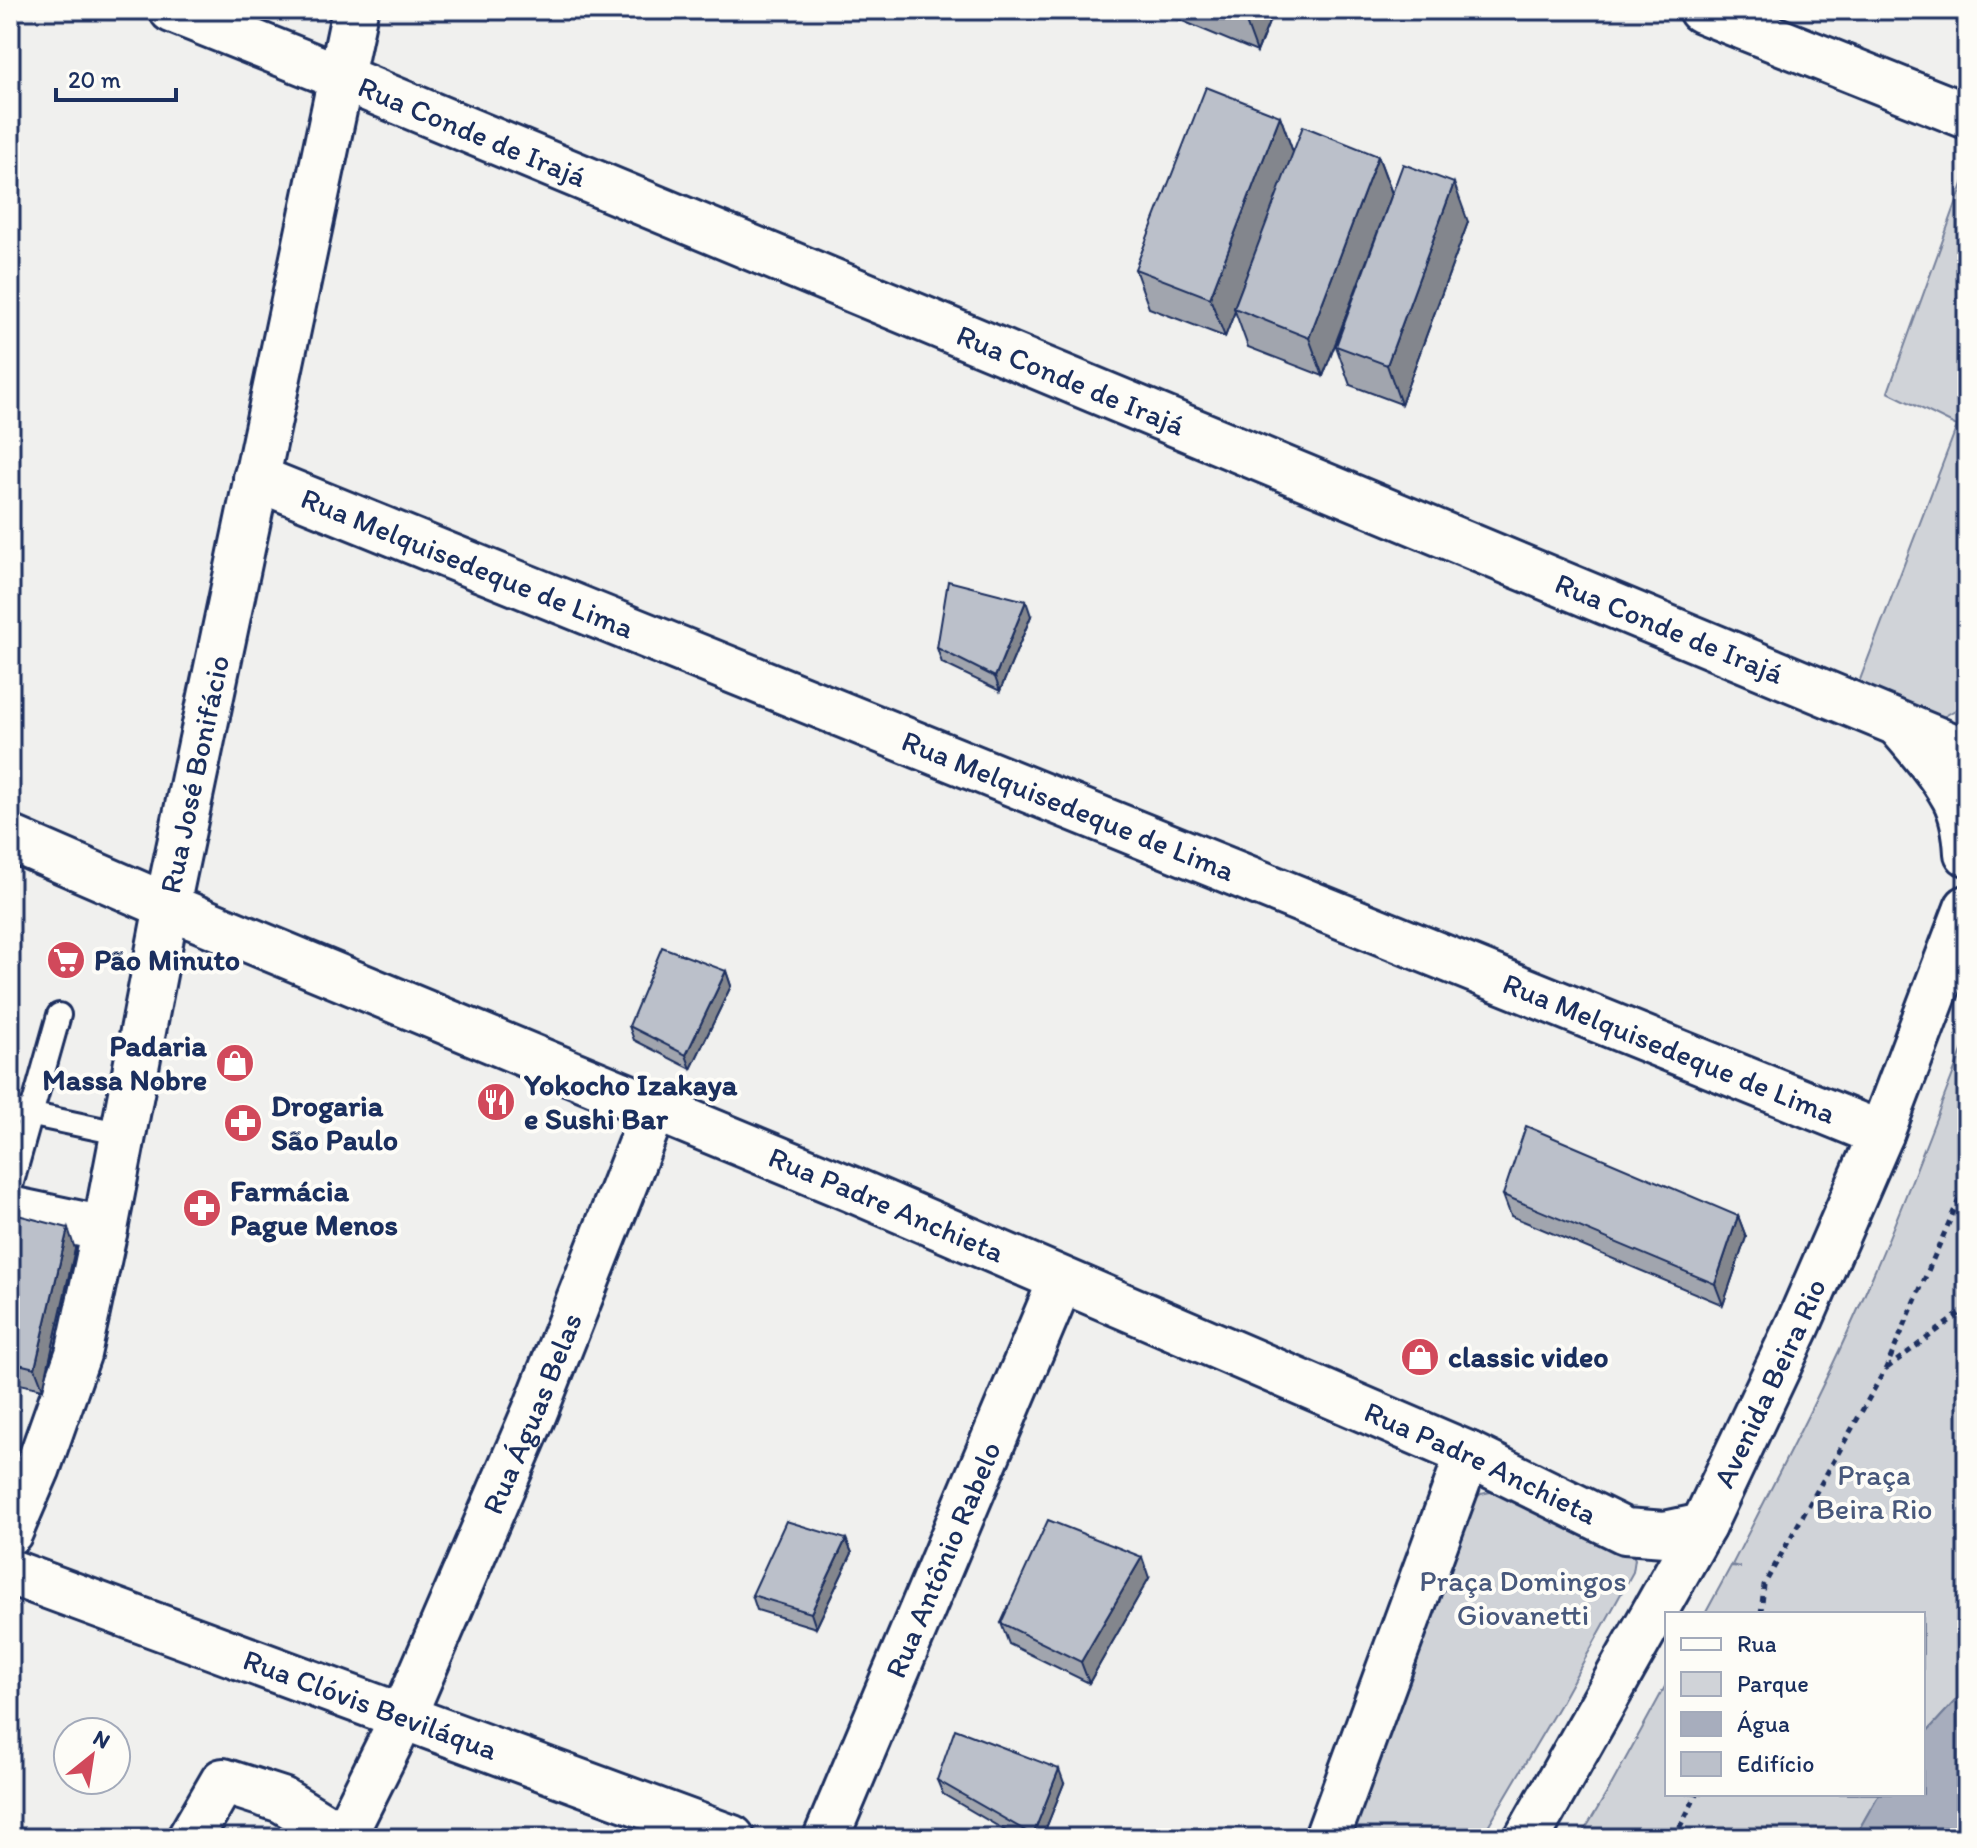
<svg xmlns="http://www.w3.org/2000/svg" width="1977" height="1848" viewBox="0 0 1977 1848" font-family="Itim,sans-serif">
<rect width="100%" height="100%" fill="#f0f0ee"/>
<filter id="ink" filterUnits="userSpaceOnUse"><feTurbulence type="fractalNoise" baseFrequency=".0125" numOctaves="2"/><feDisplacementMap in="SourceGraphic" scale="16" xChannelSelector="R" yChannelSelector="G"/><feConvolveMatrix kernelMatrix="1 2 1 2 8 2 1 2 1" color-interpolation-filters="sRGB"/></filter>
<g filter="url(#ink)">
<!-- green -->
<path fill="#d0d3d8" stroke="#76819b" stroke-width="2" d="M1967,173V703L1940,719L1858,685L1957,426L1888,392Z
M1967,1038V1688L1923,1736V1614H1705L1731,1566L1741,1567L1732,1565C1781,1469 1831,1374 1873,1275C1907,1197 1936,1117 1967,1038Z
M1495,1491L1632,1553L1635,1559L1633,1572L1560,1704L1481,1838H1349L1473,1500L1481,1494Z
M1667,1683V1794H1879L1854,1838H1580L1608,1791Z"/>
<!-- water -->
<path fill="#a7adbd" stroke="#6f7b97" stroke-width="2" d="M1967,1688V1838H1854L1879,1794H1923V1736Z"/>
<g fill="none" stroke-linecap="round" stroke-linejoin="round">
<defs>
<path id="service" d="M10,1110L123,1134
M10,1189L59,1015"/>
<g id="minor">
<path d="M1701,10L1967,116"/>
<path id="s1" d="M256,478L1881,1134"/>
<path d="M10,1209L105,1229"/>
<path id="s2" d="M10,1572L732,1838"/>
<path id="s3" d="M343,1837L403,1717L535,1411L655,1107"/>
<path d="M190,1838L223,1781L282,1800L344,1838"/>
<path id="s4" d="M826,1838L1061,1280"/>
<path d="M1327,1838L1468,1454"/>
</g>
<g id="secondary">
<path id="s5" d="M172,10L340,77L1967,752"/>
<path d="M1899,725C1918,747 1940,772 1954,797C1963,814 1966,835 1967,853"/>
<path id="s6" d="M10,838L167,906L851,1189L1468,1454L1625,1531L1665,1534L1703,1526"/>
<path id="s7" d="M1527,1838L1703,1526L1798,1325L1881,1134L1967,908"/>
</g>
<g id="primary">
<path id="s8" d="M10,1532L38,1467L78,1354L105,1229L167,906L355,10"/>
</g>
</defs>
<!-- service casing -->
<use href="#service" stroke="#1b2f5e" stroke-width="28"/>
<!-- minor casing -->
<use href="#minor" stroke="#1b2f5e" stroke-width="50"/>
<!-- secondary casing -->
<use href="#secondary" stroke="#1b2f5e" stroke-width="50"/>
<!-- primary casing -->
<use href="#primary" stroke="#1b2f5e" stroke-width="50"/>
<!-- path -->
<path stroke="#1b2f5e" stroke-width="5" stroke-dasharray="6 6" stroke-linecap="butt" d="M1887,1368L1967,1308
M1761,1614L1764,1585L1886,1368L1967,1181
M1674,1838L1697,1794"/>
<!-- service -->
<use href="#service" stroke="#fdfcf7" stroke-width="22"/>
<!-- minor -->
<use href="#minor" stroke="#fdfcf7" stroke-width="44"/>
<!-- secondary -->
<use href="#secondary" stroke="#fdfcf7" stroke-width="44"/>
<!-- primary -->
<use href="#primary" stroke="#fdfcf7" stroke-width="44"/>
</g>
<!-- wall -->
<path fill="#a1a5ae" stroke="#1b2f5e" stroke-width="2" d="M1156,10H1274L1257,52Z
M1280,116L1293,152L1378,156L1392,193L1468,222L1401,404L1350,385L1336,346L1371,250L1323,376L1248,347L1235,311L1225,337L1149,308L1135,269Z
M1031,616L1000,691L942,663L937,648Z
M726,971L731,986L691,1069L634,1040L629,1026Z
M1503,1195L1738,1216L1746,1237L1723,1305L1511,1216Z
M10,1213L75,1249L43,1389L10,1382Z
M846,1539L852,1553L816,1628L757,1610L752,1595Z
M1149,1578L1089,1683L1009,1644L1001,1623Z
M937,1780L1064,1783L1042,1838H1018L943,1794Z"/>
<!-- shaded-wall -->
<path fill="#83868d" stroke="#1b2f5e" stroke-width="2" d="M1244,10H1274L1257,52L1243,14Z
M1280,116L1294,155L1234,308L1235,311L1225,337L1210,298Z
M1378,156L1392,194L1323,376L1309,338Z
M1454,183L1468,222L1401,404L1387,365Z
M1026,601L1031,616L1000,691L995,677Z
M726,971L731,986L691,1069L686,1055Z
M1738,1216L1746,1237L1723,1305L1715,1284Z
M68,1228L75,1249L43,1389L35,1368Z
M846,1539L852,1553L816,1628L811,1613Z
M1142,1557L1149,1578L1089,1683L1081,1662Z
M1059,1769L1064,1783L1042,1838H1034L1033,1835Z"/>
<!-- building -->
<path fill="#bbc0ca" stroke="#1b2f5e" stroke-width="2" d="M1206,87L1280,116L1210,298L1135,269Z
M1303,126L1378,156L1309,338L1234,308Z
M1403,164L1454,183L1387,365L1336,346Z
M948,581L1026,601L995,677L937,648Z
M662,947L726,971L686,1055L629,1026Z
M1526,1126L1738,1216L1715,1284L1503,1195Z
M10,1213L68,1228L35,1368L10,1362Z
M1048,1520L1142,1557L1081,1662L1001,1623Z
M786,1521L846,1539L811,1613L752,1595Z
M955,1729L1059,1769L1033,1835L937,1780Z"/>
</g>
<!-- icons -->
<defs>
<symbol id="supermarket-disc" viewBox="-11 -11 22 22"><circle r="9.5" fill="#d1495b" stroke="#fdfcf7"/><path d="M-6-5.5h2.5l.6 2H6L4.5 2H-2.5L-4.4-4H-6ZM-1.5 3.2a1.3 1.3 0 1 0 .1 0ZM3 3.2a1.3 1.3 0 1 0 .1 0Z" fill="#fff"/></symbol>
<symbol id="shop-disc" viewBox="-11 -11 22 22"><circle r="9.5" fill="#d1495b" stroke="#fdfcf7"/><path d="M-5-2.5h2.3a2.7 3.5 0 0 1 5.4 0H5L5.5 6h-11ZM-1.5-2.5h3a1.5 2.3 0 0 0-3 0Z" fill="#fff"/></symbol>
<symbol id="restaurant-disc" viewBox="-11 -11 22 22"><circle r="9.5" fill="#d1495b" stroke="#fdfcf7"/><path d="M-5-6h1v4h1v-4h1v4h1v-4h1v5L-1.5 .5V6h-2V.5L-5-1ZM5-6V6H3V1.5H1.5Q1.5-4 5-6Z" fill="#fff"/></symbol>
<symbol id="pharmacy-disc" viewBox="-11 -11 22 22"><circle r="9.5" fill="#d1495b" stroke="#fdfcf7"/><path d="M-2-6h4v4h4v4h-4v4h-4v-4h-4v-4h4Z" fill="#fff"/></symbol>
</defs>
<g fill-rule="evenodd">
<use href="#supermarket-disc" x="44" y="938" width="44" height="44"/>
<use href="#shop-disc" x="213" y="1041" width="44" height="44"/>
<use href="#restaurant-disc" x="474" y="1080" width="44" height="44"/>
<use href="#pharmacy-disc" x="221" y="1101" width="44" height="44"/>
<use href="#pharmacy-disc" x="180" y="1186" width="44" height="44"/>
<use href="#shop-disc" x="1398" y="1335" width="44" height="44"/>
</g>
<g text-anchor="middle" stroke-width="8" stroke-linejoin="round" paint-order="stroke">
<!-- street labels -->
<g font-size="30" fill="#1b2f5e" stroke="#fdfcf7">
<text dy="10" stroke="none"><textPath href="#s5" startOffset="324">Rua Conde de Irajá</textPath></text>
<text dy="10" stroke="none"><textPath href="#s5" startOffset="972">Rua Conde de Irajá</textPath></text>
<text dy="10" stroke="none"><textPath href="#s1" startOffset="228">Rua Melquisedeque de Lima</textPath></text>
<text dy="10" stroke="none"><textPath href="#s5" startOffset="1620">Rua Conde de Irajá</textPath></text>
<text dy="10" stroke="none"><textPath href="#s8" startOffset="782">Rua José Bonifácio</textPath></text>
<text dy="10" stroke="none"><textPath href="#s1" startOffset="876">Rua Melquisedeque de Lima</textPath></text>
<text dy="10" stroke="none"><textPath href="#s1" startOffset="1524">Rua Melquisedeque de Lima</textPath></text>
<text dy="10" stroke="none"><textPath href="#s6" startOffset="950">Rua Padre Anchieta</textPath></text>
<text dy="10" stroke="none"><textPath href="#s7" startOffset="516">Avenida Beira Rio</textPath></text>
<text dy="10" stroke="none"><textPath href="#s3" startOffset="464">Rua Águas Belas</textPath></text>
<text dy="10" stroke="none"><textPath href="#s6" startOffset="1598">Rua Padre Anchieta</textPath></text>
<text dy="10" stroke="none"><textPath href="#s4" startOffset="302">Rua Antônio Rabelo</textPath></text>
<text dy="10" stroke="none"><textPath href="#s2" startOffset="384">Rua Clóvis Beviláqua</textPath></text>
</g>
<!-- poi labels -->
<g font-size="30" font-weight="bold" fill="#1b2f5e" stroke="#fdfcf7" text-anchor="start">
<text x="94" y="970">Pão Minuto</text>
<text x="207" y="1056" text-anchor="end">Padaria<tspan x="207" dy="34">Massa Nobre</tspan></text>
<text x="524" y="1095">Yokocho Izakaya<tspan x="524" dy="34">e Sushi Bar</tspan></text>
<text x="271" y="1116">Drogaria<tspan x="271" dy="34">São Paulo</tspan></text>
<text x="230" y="1201">Farmácia<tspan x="230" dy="34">Pague Menos</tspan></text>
<text x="1448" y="1367">classic video</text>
</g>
<!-- park labels -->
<g font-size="30" fill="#48587c" stroke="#fdfcf7">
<text x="1874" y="1485">Praça<tspan x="1874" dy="34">Beira Rio</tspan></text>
<text x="1523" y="1591">Praça Domingos<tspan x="1523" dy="34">Giovanetti</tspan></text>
</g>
</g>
<!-- margin -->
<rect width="1977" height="1848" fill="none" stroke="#fdfcf7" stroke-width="40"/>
<rect x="20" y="20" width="1937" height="1808" fill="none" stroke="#1b2f5e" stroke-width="3" filter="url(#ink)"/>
<!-- legend -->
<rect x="1665" y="1612" width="260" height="184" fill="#fdfcf7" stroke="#a3aaba" stroke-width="2"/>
<rect x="1681" y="1638" width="40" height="12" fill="#fdfcf7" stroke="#a3aaba" stroke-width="2"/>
<text x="1737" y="1652" font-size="24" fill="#1b2f5e">Rua</text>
<rect x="1681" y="1672" width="40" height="24" fill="#d0d3d8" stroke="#a3aaba" stroke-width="2"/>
<text x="1737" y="1692" font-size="24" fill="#1b2f5e">Parque</text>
<rect x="1681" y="1712" width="40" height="24" fill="#a7adbd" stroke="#a3aaba" stroke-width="2"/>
<text x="1737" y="1732" font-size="24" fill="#1b2f5e">Água</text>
<rect x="1681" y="1752" width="40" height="24" fill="#bbc0ca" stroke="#a3aaba" stroke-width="2"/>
<text x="1737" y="1772" font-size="24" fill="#1b2f5e">Edifício</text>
<!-- north arrow -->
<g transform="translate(92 1756) rotate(30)"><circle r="38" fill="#fdfcf7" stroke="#a3aaba" stroke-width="2"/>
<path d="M0-6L14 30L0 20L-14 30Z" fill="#d1495b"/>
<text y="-12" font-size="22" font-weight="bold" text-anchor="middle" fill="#1b2f5e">N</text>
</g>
<!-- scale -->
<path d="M56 88v12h120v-12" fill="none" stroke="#1b2f5e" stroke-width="4"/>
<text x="68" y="88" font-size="24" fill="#1b2f5e" stroke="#fdfcf7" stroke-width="6" paint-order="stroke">20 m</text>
</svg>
